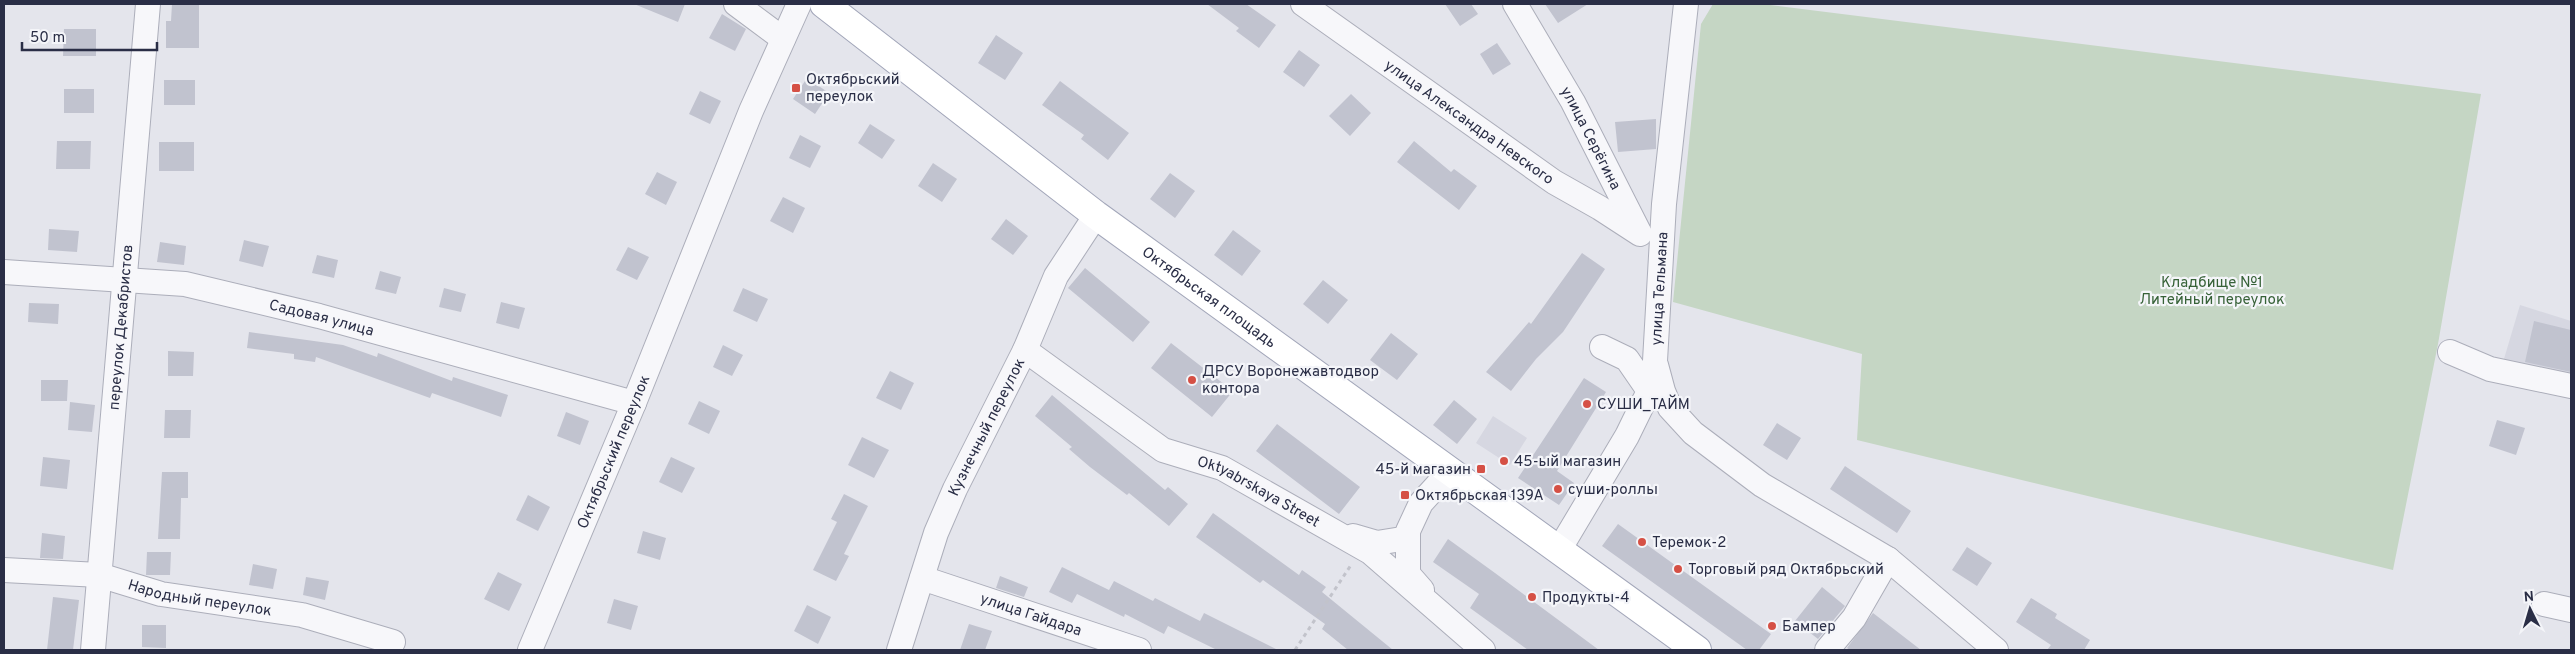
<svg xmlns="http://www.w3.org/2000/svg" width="2575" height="654" viewBox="0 0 2575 654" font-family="Overpass,sans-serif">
<rect width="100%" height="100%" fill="#e4e5ec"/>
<!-- built -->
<path fill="#d6d7e1" d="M2520,305L2571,321V390L2501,369Z
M1493,416L1527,438L1510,465L1476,443Z"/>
<!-- green -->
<path fill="#c5d6c4" d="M1713,4H1763L2481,94L2438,344L2393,570L1857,440L1862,354L1673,302L1701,24Z"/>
<!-- building -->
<path fill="#c1c3cf" d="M172,4H199V48H166V21H171Z
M634,4H685L678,22Z
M1207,4H1246L1276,25L1259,48L1236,31L1239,28Z
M1445,4H1471L1478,14L1460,26Z
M1545,4H1588L1558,23Z
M722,14L746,29L735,51L709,38Z
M64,29H96V56H63Z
M996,35L1023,53L1005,80L978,63Z
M1497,43L1511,64L1493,75L1480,54Z
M1299,50L1320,65L1304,87L1283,72Z
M807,78L829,93L815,114L793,99Z
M164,80H195V105H164Z
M1060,81L1129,133L1108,160L1081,139L1084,135L1042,105Z
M64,89H94V113H64Z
M700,91L721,101L710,124L689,114Z
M1351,94L1371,113L1350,136L1329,116Z
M1656,119V149L1618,152L1615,122Z
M870,124L895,140L882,159L858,143Z
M800,135L821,146L810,168L789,158Z
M57,141H91L90,169H56Z
M1414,141L1451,172L1454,169L1477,186L1459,210L1397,162Z
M159,142H194V171H159Z
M933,163L957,179L942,202L918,186Z
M657,172L677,182L666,205L645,194Z
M1170,173L1195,191L1175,218L1150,199Z
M783,197L805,208L793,233L770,221Z
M1006,219L1028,236L1013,255L991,239Z
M49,229L79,231L77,252L48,250Z
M1233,230L1261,251L1242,276L1214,255Z
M244,240L269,246L263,267L239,261Z
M160,242L186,246L184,265L157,262Z
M628,247L649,257L637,280L616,270Z
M1582,253L1605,269L1563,332L1536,359L1511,391L1486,372L1529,322L1531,324Z
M317,255L338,260L334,278L312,273Z
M1085,268L1150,322L1133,342L1068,288Z
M380,271L401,277L396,294L375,289Z
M1323,280L1348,300L1328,324L1303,304Z
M444,288L466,294L461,312L439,307Z
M743,288L768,299L757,322L733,311Z
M501,302L525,308L519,329L496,323Z
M29,303L59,304L58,324L28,322Z
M2534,321L2571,330V372L2525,362Z
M249,332L343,345L377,357L378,353L452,381L453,377L508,395L501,417L432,393L430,398L316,357L315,362L294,359V354L247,348Z
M1391,333L1418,354L1397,380L1370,360Z
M1171,343L1233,391L1212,417L1151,368Z
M723,345L743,355L732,376L713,367Z
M168,351L194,352L193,376H168Z
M890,371L914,383L901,410L876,398Z
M1584,378L1606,392L1557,471L1574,483L1559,505L1518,478Z
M41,380H68L67,401H41Z
M1052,395L1165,490L1168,487L1188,504L1169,526L1129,493L1127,495L1090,467L1069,449L1072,447L1035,416Z
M1454,400L1477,419L1457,444L1433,425Z
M699,401L720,411L709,434L688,424Z
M70,402L95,405L92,432L68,430Z
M165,410H191L190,438H164Z
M566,412L589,421L580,445L557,436Z
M2497,420L2525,428L2516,455L2489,446Z
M1777,423L1801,438L1787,460L1763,445Z
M1277,424L1360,487L1339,514L1256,451Z
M862,437L889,450L874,478L848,465Z
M43,457L70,460L67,489L40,486Z
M671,457L695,468L682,493L659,482Z
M1845,466L1911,511L1897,533L1830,489Z
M162,472H188V498H181L180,539H158Z
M844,494L868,506L844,554L849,556L836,581L813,570L837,522L831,519Z
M528,495L550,507L538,531L516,520Z
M1213,513L1299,575L1302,570L1326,587L1322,592L1393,650H1348L1322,629L1325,624L1263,580L1260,583L1196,537Z
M1618,524L1771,634L1759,650H1747L1602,546Z
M643,531L666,538L660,560L637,553Z
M42,533L65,536L63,559L40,558Z
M1448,539L1495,573L1599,650H1528L1470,608L1479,594L1433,562Z
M1967,547L1992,563L1977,586L1952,570Z
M147,552H171L170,575H146Z
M253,564L277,569L273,589L249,585Z
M1062,567L1109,590L1114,581L1153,601L1155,598L1200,621L1204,613L1278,650H1217L1168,626L1164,634L1125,614L1124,617L1077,594L1072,603L1049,592Z
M498,572L522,584L509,611L484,599Z
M1000,576L1028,587L1024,597L996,588Z
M306,577L329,581L325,600L303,595Z
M1822,587L1845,606L1818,639L1795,621Z
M53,597L79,600L73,650H47Z
M2031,598L2057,614L2055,618L2090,640L2084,650H2047L2051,645L2016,622Z
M614,599L638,606L631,630L607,623Z
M807,605L831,617L818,644L794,631Z
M1873,613L1921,650H1850L1847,648Z
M969,624L992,631L985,650H960Z
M142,625H166V648L142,647Z"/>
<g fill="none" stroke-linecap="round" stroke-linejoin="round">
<defs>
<g id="minor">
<path d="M736,4L783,39"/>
<path id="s1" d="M1303,4L1554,182L1600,208L1640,234"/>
<path id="s2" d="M1515,4L1573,102L1639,232"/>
<path id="s3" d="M4,272L185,284L319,316L634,403"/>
<path d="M1602,347L1627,359L1649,391"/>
<path id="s4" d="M1025,350L1163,450L1222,468L1370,552L1483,650"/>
<path d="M2450,352L2490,369L2571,386"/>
<path d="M1656,365L1663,391L1670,408L1693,433L1762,485L1888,559L1996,650"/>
<path d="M1353,536L1377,543L1408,538"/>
<path id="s5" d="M1559,550L1627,436L1649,391L1655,361L1664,204L1686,4"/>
<path id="s6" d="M4,570L99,575L161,594L302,615L393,642"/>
<path id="s7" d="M922,578L1139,650"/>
<path d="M1422,590L1408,574V531L1421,503L1441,481L1462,479"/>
<path d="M2544,604L2571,610"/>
<path id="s8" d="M93,650L148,4"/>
<path id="s9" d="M530,650L634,403L751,111L799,4"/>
<path id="s10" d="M899,650L936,533L955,489L1025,350L1056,276L1096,215"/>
<path d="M1827,650L1854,618L1888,559"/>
</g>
<g id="major">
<path id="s11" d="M824,4L1096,215L1697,650"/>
</g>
</defs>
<!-- minor casing -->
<use href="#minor" stroke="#acaeba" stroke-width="26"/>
<!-- major casing -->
<use href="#major" stroke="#a2a6b9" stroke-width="30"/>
<!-- path -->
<path stroke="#c2c3cb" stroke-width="3" stroke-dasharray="4 4" stroke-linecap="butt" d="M1295,650L1351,565"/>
<!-- minor -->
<use href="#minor" stroke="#f7f7fa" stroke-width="24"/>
<!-- major -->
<use href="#major" stroke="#fff" stroke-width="28"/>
</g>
<!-- markers -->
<g fill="#d55045" stroke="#f4f5f9" stroke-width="2">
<rect x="791" y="83" width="10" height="10" rx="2.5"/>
<circle cx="1192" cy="380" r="5"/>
<circle cx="1587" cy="404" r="5"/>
<circle cx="1504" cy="461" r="5"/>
<rect x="1476" y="464" width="10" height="10" rx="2.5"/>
<circle cx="1558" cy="489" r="5"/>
<rect x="1400" y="490" width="10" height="10" rx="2.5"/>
<circle cx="1642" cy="542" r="5"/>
<circle cx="1678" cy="569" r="5"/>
<circle cx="1532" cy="597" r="5"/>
<circle cx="1772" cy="626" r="5"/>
</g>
<g text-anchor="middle" stroke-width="4.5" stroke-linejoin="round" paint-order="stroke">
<!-- poi labels -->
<g font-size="15" fill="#2a2e46" stroke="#f4f5f9" text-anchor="start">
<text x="806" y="84">Октябрьский<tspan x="806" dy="17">переулок</tspan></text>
<text x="1202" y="376">ДРСУ Воронежавтодвор<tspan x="1202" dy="17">контора</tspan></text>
<text x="1597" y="409">СУШИ_ТАЙМ</text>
<text x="1514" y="466">45-ый магазин</text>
<text x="1471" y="474" text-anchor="end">45-й магазин</text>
<text x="1568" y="494">суши-роллы</text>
<text x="1415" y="500">Октябрьская 139А</text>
<text x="1652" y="547">Теремок-2</text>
<text x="1688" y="574">Торговый ряд Октябрьский</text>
<text x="1542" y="602">Продукты-4</text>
<text x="1782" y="631">Бампер</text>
</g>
<!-- street labels -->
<g font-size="15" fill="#2a2e46" stroke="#f4f5f9">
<text dy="5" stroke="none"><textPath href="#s1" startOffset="204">улица Александра Невского</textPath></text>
<text dy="5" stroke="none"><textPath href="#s2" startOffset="154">улица Серёгина</textPath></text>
<text dy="5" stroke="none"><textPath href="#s5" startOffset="286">улица Тельмана</textPath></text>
<text dy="5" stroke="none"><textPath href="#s11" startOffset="484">Октябрьская площадь</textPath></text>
<text dy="5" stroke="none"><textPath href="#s3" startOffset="322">Садовая улица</textPath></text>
<text dy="5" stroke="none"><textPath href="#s8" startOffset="324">переулок Декабристов</textPath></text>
<text dy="5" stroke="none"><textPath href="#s10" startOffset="240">Кузнечный переулок</textPath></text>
<text dy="5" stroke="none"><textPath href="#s9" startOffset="215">Октябрьский переулок</textPath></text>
<text dy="5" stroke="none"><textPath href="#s4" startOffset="275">Oktyabrskaya Street</textPath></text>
<text dy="5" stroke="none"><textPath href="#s6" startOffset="199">Народный переулок</textPath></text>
<text dy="5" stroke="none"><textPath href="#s7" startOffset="115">улица Гайдара</textPath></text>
</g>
<!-- park labels -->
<g font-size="15" fill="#376238" stroke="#f4f5f9">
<text x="2212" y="287">Кладбище №1<tspan x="2212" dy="17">Литейный переулок</tspan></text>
</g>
</g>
<!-- border -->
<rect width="2575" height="654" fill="none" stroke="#2a2e46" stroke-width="10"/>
<!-- north arrow -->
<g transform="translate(2530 609) rotate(355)" stroke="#f4f5f9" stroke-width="4" paint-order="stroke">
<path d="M0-4L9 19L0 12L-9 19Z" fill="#2a2e46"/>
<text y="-8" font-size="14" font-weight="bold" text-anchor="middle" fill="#2a2e46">N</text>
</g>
<!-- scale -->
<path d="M22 42v8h135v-8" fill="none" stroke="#2a2e46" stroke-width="2.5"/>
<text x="30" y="42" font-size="15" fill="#2a2e46" stroke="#f4f5f9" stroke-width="4" paint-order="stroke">50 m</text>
</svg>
